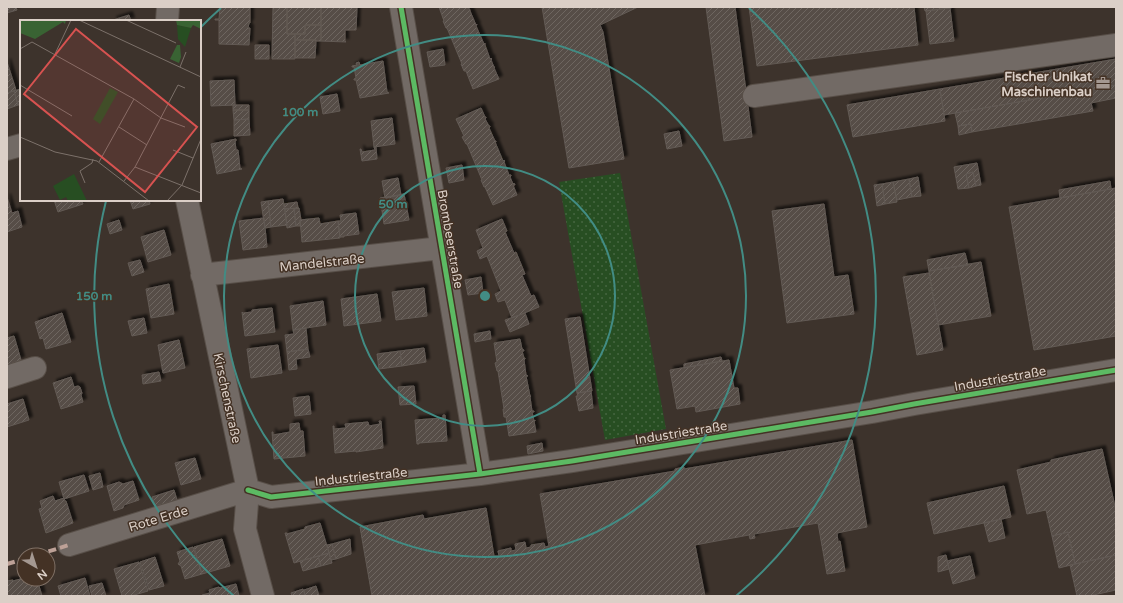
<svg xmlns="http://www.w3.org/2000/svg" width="1123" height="603" viewBox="0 0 1123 603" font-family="'Varela Round',sans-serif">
<defs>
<pattern id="grass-dots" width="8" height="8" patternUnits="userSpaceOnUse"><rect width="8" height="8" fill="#274e22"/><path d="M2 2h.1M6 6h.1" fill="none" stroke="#466641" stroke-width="1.8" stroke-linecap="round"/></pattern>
<pattern id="building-hatch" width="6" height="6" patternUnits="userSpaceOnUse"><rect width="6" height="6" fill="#564d47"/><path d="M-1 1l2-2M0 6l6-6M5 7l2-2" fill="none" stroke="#6e6660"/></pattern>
<filter id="shadow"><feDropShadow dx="3.5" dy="-3.5" stdDeviation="1" flood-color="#0009"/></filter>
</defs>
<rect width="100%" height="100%" fill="#3d332c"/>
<!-- grass -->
<path fill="url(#grass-dots)" d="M620,173L666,429L605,440L559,182Z"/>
<!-- building -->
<path fill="url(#building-hatch)" stroke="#625a54" filter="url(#shadow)" d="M7,7H16L17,10L7,13Z
M220,7H250V23H249L248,28H250L249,45L219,44V20H215V19H219Z
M273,7H287V34H295V59H272Z
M287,7H321V25H305V34H287Z
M321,7H357L356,30H345V41L346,42L320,41L321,40Z
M439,7H468L470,10V11L476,25L477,24L476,26L484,44L485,43V45L490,59L491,58L492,59L491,60L494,67H495L494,68L499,79L473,89L466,71H464L461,64H462L447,28H446L443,21H444Z
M542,7H638L600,25L603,32L624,159L569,168Z
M706,7H735L752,137L724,141Z
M749,7H914L918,45L757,66Z
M924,7H956L925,11Z
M950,8L954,41L930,44L926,11Z
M129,15L131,21H113V20Z
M305,25H321V40L320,41H316V40H295V34H305Z
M295,40H316L315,58H295Z
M255,45H269V59H255Z
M443,49L445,65L430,67L427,52Z
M1116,59V85L944,115L940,89Z
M383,61L387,92L389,93L360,98L356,80H354V79L356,78L354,67H352V66L357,65L356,63L359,62L360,65Z
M7,62L16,90L7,93Z
M234,80L235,105L211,106L210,81Z
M1116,85V98L1091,103L1093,111L972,132L971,124L958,126L955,113Z
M21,89V105H18L14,91Z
M940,89L945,121L853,137L847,105Z
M14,91L18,105L7,109V93Z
M337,94L340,111L323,114L320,97Z
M233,105H249V110H233Z
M481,108L485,117H486V118L485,119L489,126H490V127L489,128L495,141H496V142H495L503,161L504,160L505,161L504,162L509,175H511V176L510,177L513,184L514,183L515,185H513L517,195L493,205L485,187H484L481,180H482L467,144H466L462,137L464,136L456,119Z
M233,110H249V119L234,120Z
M392,118L395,144L374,147L371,121Z
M249,119L250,135L234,136V120Z
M971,124L972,132L959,135L958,126Z
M679,131L682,146L667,149L664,134Z
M236,139V141H235L236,150H238L240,168L242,169L217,174L211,144Z
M374,147H376L377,159L362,161L360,149H361L362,152L375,150Z
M977,163L981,185L976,186L973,172L966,174L969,188L958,189L954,167Z
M462,165L464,180L449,183L446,168Z
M973,172L976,186L969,188L966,174Z
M918,177L921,196L912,197L909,179Z
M398,178L401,195L385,198L382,181Z
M909,179L912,197L897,200L893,182Z
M1110,181L1111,189L1060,198L1059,190Z
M893,182L897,202L885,204L882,184Z
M882,184L885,204L877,206L874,185Z
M1116,188V336L1034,350L1009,207Z
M404,194L409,220L384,224L380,198Z
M7,197L12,213L18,211L22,227L7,232Z
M283,199L287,225L271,227L268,201Z
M54,200H81L83,204L58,212Z
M130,200H149L150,204L133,209Z
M268,201L271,227L265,228L261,202Z
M297,202L298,208L285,209L284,204Z
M824,204L834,277L848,275L854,314L787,323L772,211Z
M299,208L301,220H300V226H296L294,209Z
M299,208L294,209L296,226L287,228L285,209Z
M356,213L359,234L344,236V237H340L338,221H341L340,215Z
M264,218L267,247L243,250L239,221Z
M319,218L320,224L338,221L340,238L302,242L300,220Z
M502,219L507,231L505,232L514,253L516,252L525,274L522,275L531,296L534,295L539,307L512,318L505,300L498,302L495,294L501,291L487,256L480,259L477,251L483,248L476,230Z
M119,220L122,230L110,234L107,224Z
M164,230L171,255L148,262L141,237Z
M965,253L968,265L929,271L927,260Z
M140,260L144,272L132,276L128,263Z
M981,262L991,316L938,325L929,271Z
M929,273L943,350L917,355L903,277Z
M481,277L483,293L468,295L465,280Z
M169,284L174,314L151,318L146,289Z
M424,288L427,316L396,320L392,292Z
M377,294L381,321L344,326L341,299Z
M323,301L326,325L293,330L290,306Z
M272,308L275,332L245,336L242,312L243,313L252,312V310Z
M62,313L71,342L46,349L43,338L40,339L35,322Z
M525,313L529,324L510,332L505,320Z
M580,317L592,391L577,393L565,319Z
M144,318L147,333L132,336L128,321Z
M306,328L308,349L287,352L285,335L294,334L293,330Z
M490,331L491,339L475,342L474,334Z
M14,336L21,360L7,365V338Z
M520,339L522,349H523L524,351H522L524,358H525V359L524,360L526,375L528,376H526L530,396H531L530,397L532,411H534V412H532L534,421L535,420V421H534L536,432L509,436L506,417H504L503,409H504L498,371H497L495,363L497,362L494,343Z
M179,340L185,368L163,373L158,345Z
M278,345L282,373L251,378L247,349Z
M424,348L426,362L402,366L400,351Z
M308,349L310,357L296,359L297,369L289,370L287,352Z
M400,351L402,366L379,369L377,354Z
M721,357L722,361L684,368V364Z
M729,360L734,388H738L740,404L696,412L695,406L677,409L670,370Z
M159,372L161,381L143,384L142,375Z
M71,377L74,387L78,386L80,387L82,393L81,395L83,402L61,409L53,383Z
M414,386L416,404L400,405L398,387Z
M591,391L593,408L579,411L576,396H578L577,393Z
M309,396L311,414L295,416L293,398Z
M23,399L29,420L7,427V404Z
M443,415H445L447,441L419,443V444H417L415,420L443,418Z
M379,421H381L383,448L356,452V451L335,453L333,426H334V429L346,428L345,424L368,422L369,426L380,424Z
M299,423L300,431H303L305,456L274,459L272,432H273V435L290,432V424Z
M852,440L867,527L837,533L838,542L840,541L845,571L827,574L818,523L754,534L755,538L750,539L749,535L695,545L705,596H372L360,527L423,515L424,519L486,508L494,556H499L498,551L511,548V551L516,550L515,544L525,542L526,548L531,547V545L544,543L545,547L549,546L540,494L675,471V469L684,467V469Z
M542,443L543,451L528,454L527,446Z
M1102,449L1116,511V555L1075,564L1068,532L1052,536L1046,510L1027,514L1017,470L1051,462V460Z
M195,458L201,479L181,485L175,463Z
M100,473L103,487L93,490L89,476Z
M84,475L89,491L64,499L59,482Z
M133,481L139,500L124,505L123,508L114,511L107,486L119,482L123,484Z
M1004,486L1011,517L934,534L927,503Z
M174,490L177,500L155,506L152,497Z
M53,496L55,501L64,498L65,501H66L73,523L46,533L39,509L42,508L40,501Z
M1001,519L1005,538L989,542L984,523Z
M320,523L329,553L294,563L285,533H287V534L305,529V527Z
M1068,532L1075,564L1059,568L1052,536Z
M222,539L230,566L202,574L194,547Z
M350,539L351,554L336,559L332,544Z
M332,544L336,559L331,560L327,545Z
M193,547L202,574L185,579L181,566L178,564L180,561L177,552Z
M329,553L332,563L321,566L318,556Z
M946,555L949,569L938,572V557Z
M1116,555V590L1089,596H1077L1070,565Z
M318,556L321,566L303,571L300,561Z
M970,556L975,578L953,584L947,561Z
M155,557L164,586L149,590L140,562Z
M139,562L148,591L131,596H122L114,569Z
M24,578V579H28L29,582L37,579L42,596H7V581L13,580V581Z
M85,578L90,596H61L58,586Z
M102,583L106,596H92L89,586Z
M236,584L239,596H202V595L210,593L209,590L219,587L220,588Z
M316,586L319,596H305L304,590Z
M303,589L305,595L300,596H292L291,593Z"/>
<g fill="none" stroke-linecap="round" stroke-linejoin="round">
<defs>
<path id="minor" d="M401,7L480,474
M167,21L168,7
M754,96L1116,45
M7,149L21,145
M187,200L248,490L245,529L263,596
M202,275L441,248
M7,377L35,368
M248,490L271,497L480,474L572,461L872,412L914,404L1116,370
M69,545L248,490"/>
</defs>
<!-- minor casing -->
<use href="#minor" stroke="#584f48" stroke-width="24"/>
<!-- minor -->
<use href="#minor" stroke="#726a65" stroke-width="22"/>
<!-- quiet -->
<path stroke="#bda197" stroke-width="4" stroke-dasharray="8 4" stroke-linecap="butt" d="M37,555L69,545
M7,564L24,559"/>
<defs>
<path id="cycleway" d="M401,7L480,474
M248,490L271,497L480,474L572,461L872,412L914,404L1116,370"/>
</defs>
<!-- cycleway casing -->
<use href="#cycleway" stroke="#443225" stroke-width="8"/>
<!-- cycleway -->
<use href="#cycleway" stroke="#5cba63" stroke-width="5"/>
</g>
<!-- distance rings -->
<g fill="none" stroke="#428c84" stroke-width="2">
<circle cx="485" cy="296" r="130"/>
<circle cx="485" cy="296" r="261"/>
<path d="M234 596A391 391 0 0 1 106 201M201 27A391 391 0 0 1 221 8M749 8A391 391 0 0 1 736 596"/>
</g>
<!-- icons -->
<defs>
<symbol id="office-bare" viewBox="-9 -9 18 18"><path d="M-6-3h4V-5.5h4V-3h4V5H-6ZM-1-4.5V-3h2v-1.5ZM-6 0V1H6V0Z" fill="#a49891" stroke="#443225" stroke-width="2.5" paint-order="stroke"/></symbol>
</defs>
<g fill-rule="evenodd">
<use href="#office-bare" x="1093" y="73" width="20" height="20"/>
</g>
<g text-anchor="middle" stroke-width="3" stroke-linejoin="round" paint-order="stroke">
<!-- poi labels -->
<g font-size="13" font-weight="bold" fill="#dbcfc7" stroke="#443225" text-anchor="end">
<text x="1092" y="81">Fischer Unikat<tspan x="1092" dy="15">Maschinenbau</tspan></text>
</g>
<!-- street labels -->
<g font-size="13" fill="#dbcfc7" stroke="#443225">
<text transform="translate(451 239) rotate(80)" y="5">Brombeerstraße</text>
<text transform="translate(322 262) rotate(-6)" y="5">Mandelstraße</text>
<text transform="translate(1000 378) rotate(-10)" y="5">Industriestraße</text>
<text transform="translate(228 398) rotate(78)" y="5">Kirschenstraße</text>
<text transform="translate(681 432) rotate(-9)" y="5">Industriestraße</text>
<text transform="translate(361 476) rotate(-6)" y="5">Industriestraße</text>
<text transform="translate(158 518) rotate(-17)" y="5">Rote Erde</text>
</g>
</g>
<!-- overview -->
<g transform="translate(20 20)">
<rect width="181" height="181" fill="#3d332c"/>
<path d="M157,5L171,8L165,27L158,19ZM90,68L98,72L80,104L73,99ZM54,154L67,181H48L46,177L40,180L33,166Z" fill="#274e22"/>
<path d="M0,0H46L45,4L43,2L15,19L0,13ZM156,0H181V9L173,5L171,8L157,5ZM157,25H160L161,37L159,43L150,39Z" fill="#396333"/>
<path fill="none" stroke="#7c716a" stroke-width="1" d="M59,0L181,57M106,0L156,23M0,29L12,22L114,79L141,98L165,107M35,34L51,0M160,47L166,32M0,65L52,96M99,107L127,125M0,117L35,132L77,141L129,181M153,130L173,138M79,142L114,79M115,147L181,173M104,161L115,147L158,65L165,68M65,163L60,151L72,143L73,139M147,181L162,165L181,119"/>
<path fill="#d75250" fill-opacity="0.15" stroke="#d75250" stroke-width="2" d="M56,9L177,107L125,172L4,74Z"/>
<rect width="181" height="181" fill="none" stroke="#dbcfc7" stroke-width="2"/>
</g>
<circle cx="485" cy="296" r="6" fill="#428c84" stroke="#443225" stroke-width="2"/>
<g font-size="12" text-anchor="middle" font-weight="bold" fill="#428c84" stroke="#443225" stroke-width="3" stroke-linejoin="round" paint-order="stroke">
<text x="300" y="116">100 m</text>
<text x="393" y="208">50 m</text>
<text x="94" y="300">150 m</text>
</g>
<!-- border -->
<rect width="1123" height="603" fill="none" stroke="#dbcfc7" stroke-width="16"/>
<!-- north arrow -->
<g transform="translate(36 567) rotate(141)"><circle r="19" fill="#443225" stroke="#807166"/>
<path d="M0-3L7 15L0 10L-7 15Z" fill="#a49891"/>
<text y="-6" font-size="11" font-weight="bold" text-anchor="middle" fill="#dbcfc7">N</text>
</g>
</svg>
